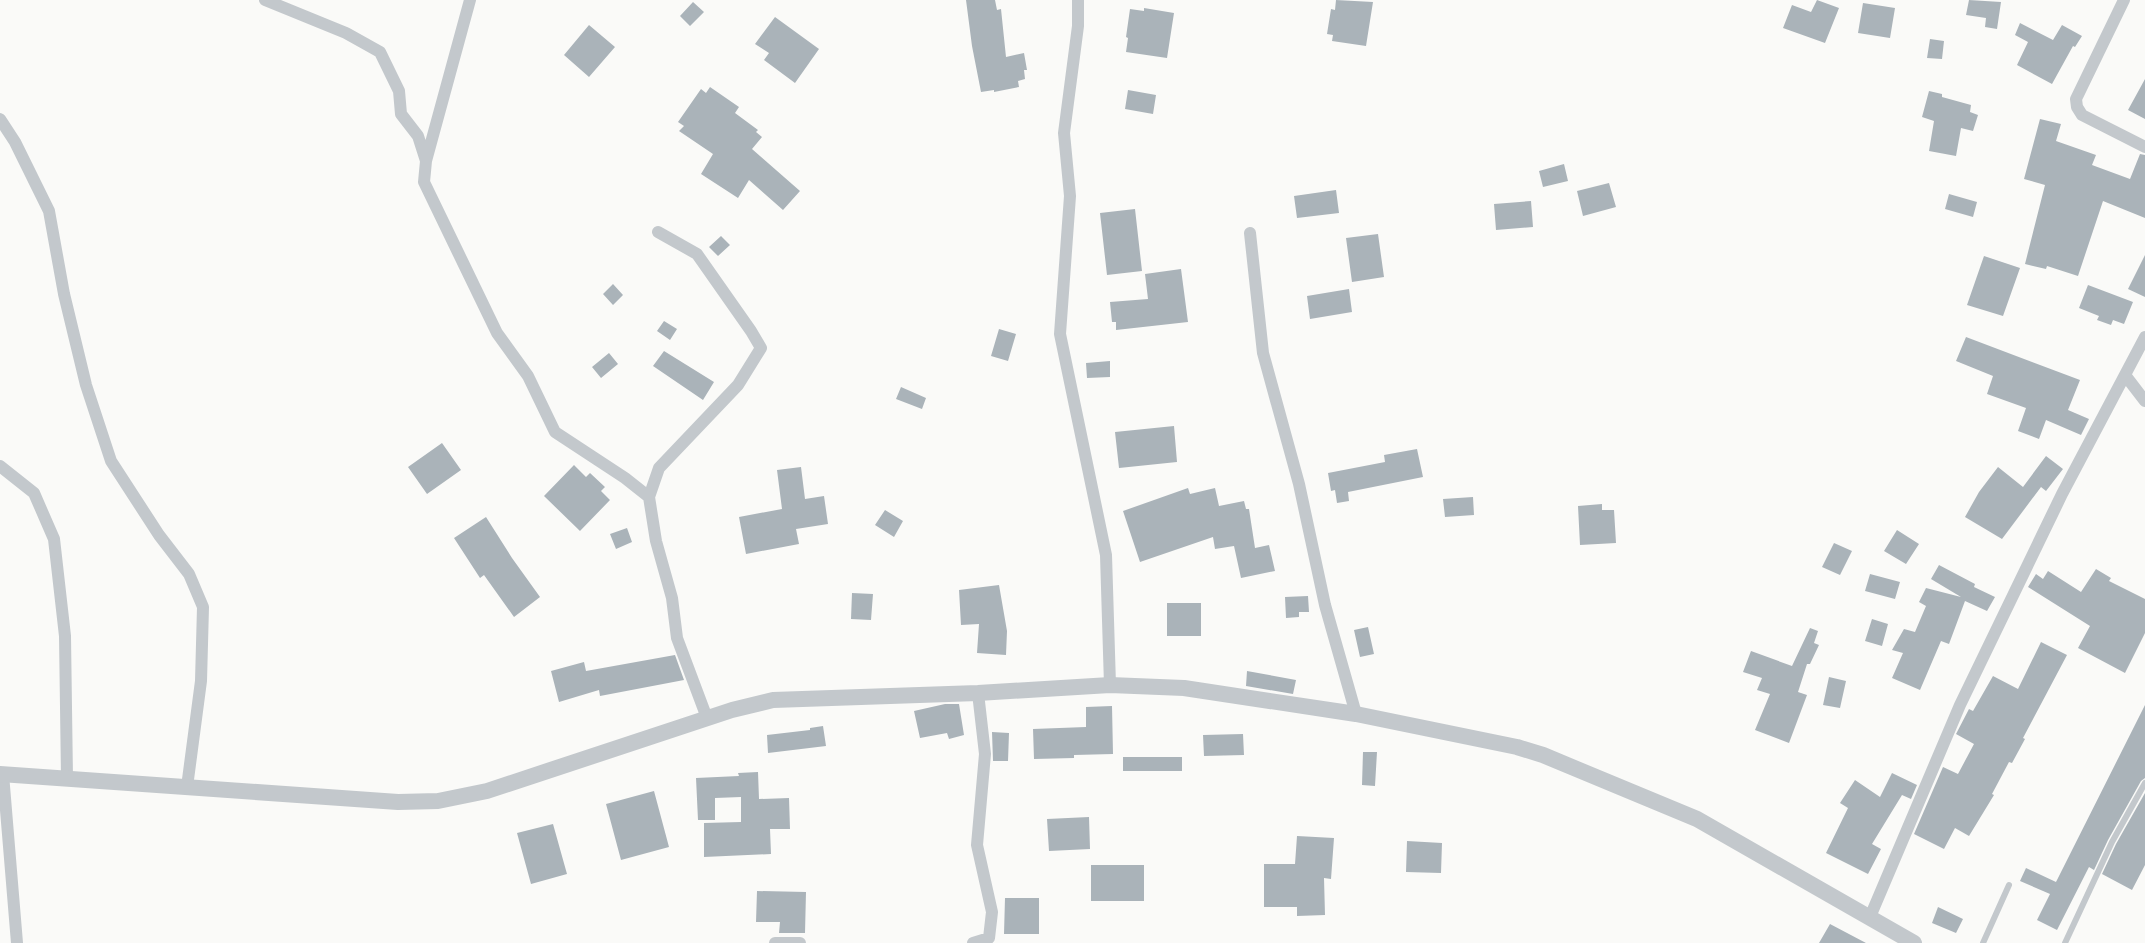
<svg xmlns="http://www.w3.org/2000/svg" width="2145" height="943" viewBox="0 0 2145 943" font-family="'Public Sans',sans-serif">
<rect width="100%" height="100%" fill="#fafaf8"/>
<!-- building -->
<path fill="#aab3b9" d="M966,0H995L997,10L1001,9L1006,57L1024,53L1027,70H1024L1025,79L1018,81L1019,87L994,92V90L981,92L972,46Z
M1336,0L1373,2L1366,46L1332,41L1333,35L1327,34L1331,9L1335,10Z
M1817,0L1839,8L1825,43L1783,28L1792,5L1811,12Z
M1969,0L2001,2L1997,29L1985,27L1986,18L1966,15Z
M693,2L704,12L690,26L680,16Z
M1863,3L1895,8L1890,38L1858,33Z
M1144,8L1174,13L1167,58L1126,52L1128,38L1126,37L1130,9L1144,11Z
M775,17L819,49L795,83L764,60L769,53L755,44Z
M2020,23L2053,40L2062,25L2082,36L2075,47L2073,46L2052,84L2017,65L2028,42L2015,35Z
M589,25L615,47L589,77L564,55Z
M1930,39L1944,41L1942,59L1927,58Z
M2145,79V119L2128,110Z
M710,87L739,107L735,113L758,130L756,132L762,137L752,149L800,191L783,210L749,180L738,198L701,174L713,154L679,131L684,126L678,122L701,89L706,93Z
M1128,90L1156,95L1153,114L1125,109Z
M1929,91L1942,94V97L1971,105L1970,112L1978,115L1973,131L1961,128L1956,156L1929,151L1934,121L1922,117Z
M2040,119L2061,124L2056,141L2096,155L2092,165L2130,179L2140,154L2145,155V218L2103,201L2078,276L2047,266L2046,269L2025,264L2045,185L2024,179Z
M1564,164L1568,181L1543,187L1539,171Z
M1609,183L1616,207L1583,216L1577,191Z
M1336,190L1339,213L1297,218L1294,196Z
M1949,194L1977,202L1973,217L1945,209Z
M1531,201L1533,227L1496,230L1494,204Z
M1135,209L1142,271L1107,275L1100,213Z
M1378,234L1384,277L1352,282L1346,238Z
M721,236L730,245L718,256L709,247Z
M2145,255V297L2128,289Z
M1984,256L2020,268L2003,316L1967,305Z
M1181,269L1188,322L1116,330V322H1112L1110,302L1148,299L1145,274Z
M613,284L623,295L613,305L603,294Z
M2088,285L2133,302L2124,324L2113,320L2111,325L2097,320L2099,316L2079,308Z
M1349,289L1352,312L1310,319L1307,296Z
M664,321L677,329L670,340L657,331Z
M999,329L1016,334L1008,361L991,356Z
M1966,337L2080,380L2068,410L2089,419L2081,435L2046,420L2039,439L2018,431L2026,408L1987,394L1993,376L1956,361Z
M664,351L714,382L703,400L653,366Z
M609,353L618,364L601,378L592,367Z
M1110,361V377L1087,378L1086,363Z
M901,387L926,398L922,409L896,399Z
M1174,426L1177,462L1119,468L1115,432Z
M442,443L461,470L427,494L408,467Z
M1417,449L1423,477L1348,492L1349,501L1337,503L1335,490L1331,491L1328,473L1385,462L1384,455Z
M2046,456L2063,469L2046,491L2041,487L2002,539L1965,517L1979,492L1998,467L2023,487Z
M574,465L586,477L590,473L605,487L601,491L610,500L580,531L544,496Z
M801,467L805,499L824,496L828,524L796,529L799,544L746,554L739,517L782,509L777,470Z
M1188,488L1190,494L1215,488L1219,506L1244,501L1246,509H1249L1255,548L1269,545L1275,571L1241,578L1234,546L1215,549L1213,537L1140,562L1123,511Z
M1473,497L1474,515L1445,517L1443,499Z
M1602,504V510H1614L1616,543L1580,545L1578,506Z
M885,510L903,521L894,537L875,525Z
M486,517L512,558L540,597L514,617L484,575L480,578L454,538Z
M627,528L632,542L616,549L610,534Z
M1897,530L1919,544L1906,564L1884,551Z
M1834,543L1852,551L1840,575L1822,567Z
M1939,565L1975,584L1974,587L1995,597L1987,611L1965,601L1949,644L1941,641L1920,690L1892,678L1903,653L1892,650L1904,629L1915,632L1926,606L1919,602L1926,588L1961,597L1931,579Z
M2096,569L2111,578L2109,581L2145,599V633L2125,673L2078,648L2090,626L2028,587L2036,574L2043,579L2048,571L2081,592Z
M1870,574L1900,582L1895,599L1865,591Z
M999,585L1007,631L1006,655L977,653L979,624L961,625L959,590Z
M852,593L873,594L871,620L851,619Z
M1308,596L1309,612H1299V617L1286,618L1285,597Z
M1167,603H1201V636H1167Z
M1872,619L1888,624L1882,646L1865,641Z
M1368,627L1374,654L1360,657L1354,630Z
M1810,628L1818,631L1814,643L1819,645L1810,664H1807L1798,692L1807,695L1789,743L1755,730L1770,694L1757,690L1762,678L1743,672L1751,651L1792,666Z
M2041,642L2067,655L2023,738L2025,739L2012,763L2009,762L1992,794L1994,795L1969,836L1955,828L1944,849L1914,834L1943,767L1958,774L1974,744L1956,734L1969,709L1973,711L1993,676L2018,689Z
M675,655L684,680L600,696L599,690L559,702L551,671L584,662L586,671Z
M1247,671L1296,680L1293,694L1246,686Z
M1829,677L1846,681L1840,708L1823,705Z
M945,704H959L964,735L949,739L947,733L920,738L914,711Z
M2145,705V778L2141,781L2108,840L2094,870L2089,867L2057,930L2037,920L2050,894L2020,881L2026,868L2056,882Z
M1112,706L1113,754L1074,755V758L1034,759L1033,729L1086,727V707Z
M823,726L826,746L768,753L767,735L810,730V728Z
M992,732L1009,733L1008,761H993Z
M1243,734L1244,755L1204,756L1203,735Z
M1363,752H1377L1375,786L1362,785Z
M1123,757H1182V771H1123Z
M758,772L759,799L789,798L790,829H770L771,854L704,857V823L741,822V797L715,798V820H698L696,778L739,776L738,773Z
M1892,773L1917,785L1911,799L1902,795L1872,844L1881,849L1868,874L1826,853L1848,808L1840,803L1855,780L1880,797Z
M654,791L669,847L621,860L606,804Z
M2145,793V865L2132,890L2102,874L2116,844Z
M1089,817L1090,849L1049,851L1047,819Z
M553,824L567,874L531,884L517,833Z
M1297,836L1334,838L1331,879L1324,878L1325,915L1297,916V907H1264V864H1295Z
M1407,841L1442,843L1441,873L1406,872Z
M1091,865H1144V901H1091Z
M757,891L806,892L805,933H779L780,922H756Z
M1005,898H1039V934H1004Z
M1938,907L1963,919L1956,933L1932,923Z
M1830,924L1866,943H1819Z"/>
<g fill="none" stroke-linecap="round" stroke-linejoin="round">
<!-- service -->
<path stroke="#c3c8cc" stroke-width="6" d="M1983,943L2009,885
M2065,943L2112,842L2145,783"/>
<!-- minor -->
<path stroke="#c3c8cc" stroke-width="12" d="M265,0L346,33L380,52L399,91L401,114L418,136L426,161L424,182L497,333L528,376L555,432L625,478L649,497L656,541L672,598L677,638L707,718
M1078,0V26L1064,133L1070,196L1060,334L1106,555L1110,685
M2124,0L2076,99L2077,107L2082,115L2145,147
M0,119L15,142L49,211L64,294L86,385L111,461L159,535L189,574L203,607L201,681L187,787
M426,161L470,0
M1250,233L1263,353L1299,484L1325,605L1356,714
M2125,375L2145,401
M0,466L34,493L54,539L65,636L67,778
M649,497L659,468L738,385L761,348L751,331L697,254L658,232
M3,774L17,943
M1870,917L1960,705L2062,494L2145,337
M775,943H800
M973,943L989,938L992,912L977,845L985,754L978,693"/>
<!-- tertiary -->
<path stroke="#c3c8cc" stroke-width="16" d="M0,774L398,802L438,801L487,791L732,710L773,700L978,693L1110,685L1184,688L1356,714L1517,747L1543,755L1697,819L1914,943"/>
</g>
</svg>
